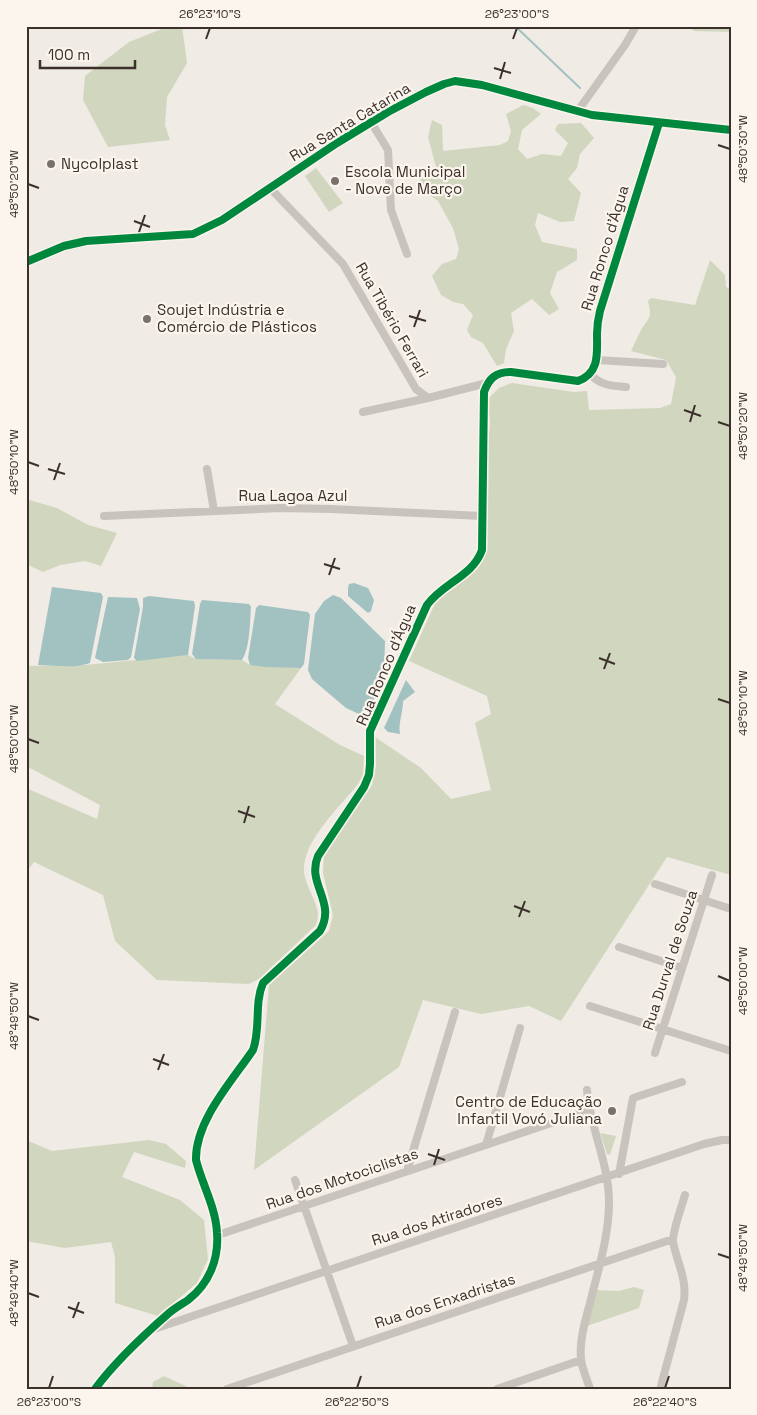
<svg xmlns="http://www.w3.org/2000/svg" width="757" height="1415" viewBox="0 0 757 1415" font-family="'Space Grotesk',sans-serif">
<rect width="100%" height="100%" fill="#f0ebe5"/>
<!-- green -->
<path fill="#d1d6bf" d="M169,26H182L187,63L167,97L165,125L170,140L108,147L83,100L85,76L129,42Z
M684,26H731V32L695,31Z
M523,105L533,108L541,114L522,130L518,149L527,159L542,154L561,156L568,143L555,130L558,124L581,123L594,138L580,154L577,168L568,179L581,193L574,221L560,222L538,213L535,225L542,242L577,249V260L557,272L550,293L559,309L549,315L532,299L511,313L514,331L506,349L504,363L497,366L483,343L471,337L467,330L473,315L463,304L453,302L441,295L432,276L442,264L456,259L459,249L453,228L438,201L427,193L417,175L436,167L428,137L432,120L442,125L443,151L500,145L508,141L511,131L506,114Z
M316,168L343,203L329,212L305,176Z
M710,260L725,275L726,287L731,289V875L667,857L561,1021L529,1006L481,1014L423,1000L399,1067L254,1170L269,985L329,931L333,915L323,873L324,855L372,785L376,766L375,737L421,768L451,799L491,790L475,723L491,714L487,696L409,661L436,601L478,568L487,550V460L490,423L488,399L499,388L512,383L574,392L587,391L589,410L660,408L671,404L676,377L666,360L631,351C634,345 637,338 640,332C648,317 653,320 648,301L651,298L695,305Z
M26,499L57,508L88,525L117,533L101,566L85,561L60,565L43,572L26,564Z
M188,655L196,659L242,660L250,665L301,668L275,704L340,745L364,756L363,775L358,784C340,807 301,842 304,873C306,886 317,902 318,914C318,917 317,922 316,925L259,979L249,984L157,980L115,941L103,895L34,862L26,872V788L97,819L100,805L26,766V666L85,665Z
M600,1133L616,1136L610,1155L607,1154Z
M26,1140L52,1151L149,1140L166,1144L186,1161L185,1168L134,1152L122,1177L180,1200L204,1220L208,1259L197,1283L158,1316L115,1303V1257L111,1242L65,1248L26,1241Z
M634,1287L644,1290L639,1308L587,1326L596,1290L619,1291Z
M164,1376L192,1389H152L153,1382Z"/>
<!-- water -->
<path fill="#a1c2c1" d="M354,583L368,588L374,600L371,611L368,613L348,596V588L349,584Z
M52,587L101,593L103,597L90,663C75,669 54,665 38,665Z
M333,595L341,598L385,641L384,675L369,711L361,715L346,708L333,697L312,679L308,670L315,614L324,601Z
M149,596L194,601L195,606L188,655L137,661L134,658L143,607V598Z
M108,597L137,598L140,609L131,657L128,660L103,662L95,658Z
M202,600L249,604L251,607C250,621 250,648 242,660L196,659L192,654L200,604Z
M259,605L308,612L310,615L304,664L301,668L266,667L250,665L248,658L256,608Z
M406,680L415,692L403,701C403,713 398,723 400,734L388,732L384,728Z"/>
<g fill="none" stroke-linecap="round" stroke-linejoin="round">
<!-- stream -->
<path stroke="#a1c2c1" stroke-width="2" d="M515,26L580,88"/>
<!-- street -->
<path stroke="#c9c3be" stroke-width="8" d="M577,112L625,45L636,26
M371,122L388,150L391,210L407,254
M270,188L343,264L416,389L428,398L487,383
M597,360L663,364
M590,374C600,385 611,386 626,387
M363,412L428,398
M207,469L214,511
M104,516L281,508L331,509L482,516
M655,884L731,909
M619,947L682,968
M590,1006L731,1051
M655,1053L712,875
M587,1090C590,1128 609,1163 609,1202C609,1235 599,1267 591,1299C586,1319 579,1339 581,1359C582,1369 587,1379 590,1389
M486,1145L520,1028
M407,1171L455,1012
M619,1174L633,1098L682,1082
M295,1180L353,1346
M218,1235L590,1110
M154,1329L704,1144L722,1140H731
M661,1386L684,1300C687,1279 677,1262 673,1242C672,1233 682,1205 685,1195
M95,1389C114,1363 145,1334 169,1313C175,1308 182,1304 188,1300C209,1284 219,1259 217,1233C216,1208 202,1184 196,1160C195,1121 232,1081 253,1050C261,1028 254,1004 263,983L320,931C337,902 306,884 318,856L364,787L369,775L370,764V731L427,605C443,583 473,576 482,550L484,392C489,378 496,372 511,372L578,381C600,373 597,353 597,334C597,326 598,319 600,311L659,123
M227,1389L673,1239
M497,1389L581,1360"/>
<!-- secondary -->
<path stroke="#bab3ae" stroke-width="10" d="M26,262L64,246L86,241L193,234L222,220L337,143L388,112L426,92L444,84L455,81L482,85L592,115L731,130"/>
<defs>
<path id="cycleway" d="M26,262L64,246L86,241L193,234L222,220L337,143L388,112L426,92L444,84L455,81L482,85L592,115L731,130
M95,1389C114,1363 145,1334 169,1313C175,1308 182,1304 188,1300C209,1284 219,1259 217,1233C216,1208 202,1184 196,1160C195,1121 232,1081 253,1050C261,1028 254,1004 263,983L320,931C337,902 306,884 318,856L364,787L369,775L370,764V731L427,605C443,583 473,576 482,550L484,392C489,378 496,372 511,372L578,381C600,373 597,353 597,334C597,326 598,319 600,311L659,123"/>
</defs>
<!-- cycleway casing -->
<use href="#cycleway" stroke="#fbf5ee" stroke-width="11"/>
<!-- cycleway -->
<use href="#cycleway" stroke="#00873e" stroke-width="8"/>
</g>
<!-- ticks -->
<path fill="none" stroke="#3b302b" stroke-width="2" d="M206,39L210,28M513,39L517,28M494,68L511,73M500,79L505,62M718,145L730,149M28,184L39,188M134,221L150,227M139,232L145,215M409,316L426,321M414,327L420,310M684,410L701,416M690,422L695,405M718,422L730,426M28,462L39,466M48,469L65,474M54,480L60,463M324,564L340,569M329,575L335,558M599,658L615,664M604,669L610,653M718,699L730,703M28,739L39,743M238,811L255,817M244,823L249,806M514,906L530,912M519,917L525,901M718,976L730,981M28,1016L39,1020M153,1059L169,1065M158,1070L164,1054M428,1154L445,1160M434,1165L439,1149M718,1254L730,1258M28,1293L39,1297M68,1307L84,1313M73,1318L79,1302M49,1388L53,1376M357,1388L361,1376M665,1388L669,1376"/>
<!-- markers -->
<g fill="#7a716c" stroke="#fbf5ee" stroke-width="2">
<circle cx="51" cy="164" r="5"/>
<circle cx="335" cy="181" r="5"/>
<circle cx="147" cy="319" r="5"/>
<circle cx="612" cy="1111" r="5"/>
</g>
<g text-anchor="middle" stroke-width="4.5" stroke-linejoin="round" paint-order="stroke">
<!-- street labels -->
<g font-size="15" fill="#3b302b" stroke="#fbf5ee">
<text transform="translate(350 122) rotate(-31)" y="5">Rua Santa Catarina</text>
<text transform="translate(605 248) rotate(-73)" y="5">Rua Ronco d’Água</text>
<text transform="translate(392 320) rotate(60)" y="5">Rua Tibério Ferrari</text>
<text x="293" y="501">Rua Lagoa Azul</text>
<text transform="translate(386 665) rotate(-67)" y="5">Rua Ronco d’Água</text>
<text transform="translate(670 960) rotate(-72)" y="5">Rua Durval de Souza</text>
<text transform="translate(342 1179) rotate(-19)" y="5">Rua dos Motociclistas</text>
<text transform="translate(437 1220) rotate(-18)" y="5">Rua dos Atiradores</text>
<text transform="translate(445 1301) rotate(-18)" y="5">Rua dos Enxadristas</text>
</g>
<!-- poi labels -->
<g font-size="15" fill="#3b302b" stroke="#fbf5ee" text-anchor="start">
<text x="61" y="169">Nycolplast</text>
<text x="345" y="177">Escola Municipal<tspan x="345" dy="17">- Nove de Março</tspan></text>
<text x="157" y="315">Soujet Indústria e<tspan x="157" dy="17">Comércio de Plásticos</tspan></text>
<text x="602" y="1107" text-anchor="end">Centro de Educação<tspan x="602" dy="17">Infantil Vovó Juliana</tspan></text>
</g>
</g>
<!-- border -->
<rect width="757" height="1415" fill="none" stroke="#fbf5ee" stroke-width="55"/>
<!-- scale -->
<path d="M40 60v8h95v-8" fill="none" stroke="#3b302b" stroke-width="2.5"/>
<text x="48" y="60" font-size="15" fill="#3b302b" stroke="#fbf5ee" stroke-width="4" paint-order="stroke">100 m</text>
<rect x="28" y="28" width="702" height="1360" fill="none" stroke="#3b302b" stroke-width="2"/>
<g font-size="12" text-anchor="middle" fill="#3b302b">
<text x="210" y="18">26°23'10"S</text>
<text x="517" y="18">26°23'00"S</text>
<text transform="translate(743 149) rotate(-90)" y="4">48°50'30"W</text>
<text transform="translate(14 184) rotate(-90)" y="4">48°50'20"W</text>
<text transform="translate(743 426) rotate(-90)" y="4">48°50'20"W</text>
<text transform="translate(14 462) rotate(-90)" y="4">48°50'10"W</text>
<text transform="translate(743 703) rotate(-90)" y="4">48°50'10"W</text>
<text transform="translate(14 739) rotate(-90)" y="4">48°50'00"W</text>
<text transform="translate(743 981) rotate(-90)" y="4">48°50'00"W</text>
<text transform="translate(14 1016) rotate(-90)" y="4">48°49'50"W</text>
<text transform="translate(743 1258) rotate(-90)" y="4">48°49'50"W</text>
<text transform="translate(14 1293) rotate(-90)" y="4">48°49'40"W</text>
<text x="49" y="1406">26°23'00"S</text>
<text x="357" y="1406">26°22'50"S</text>
<text x="665" y="1406">26°22'40"S</text>
</g>
</svg>
